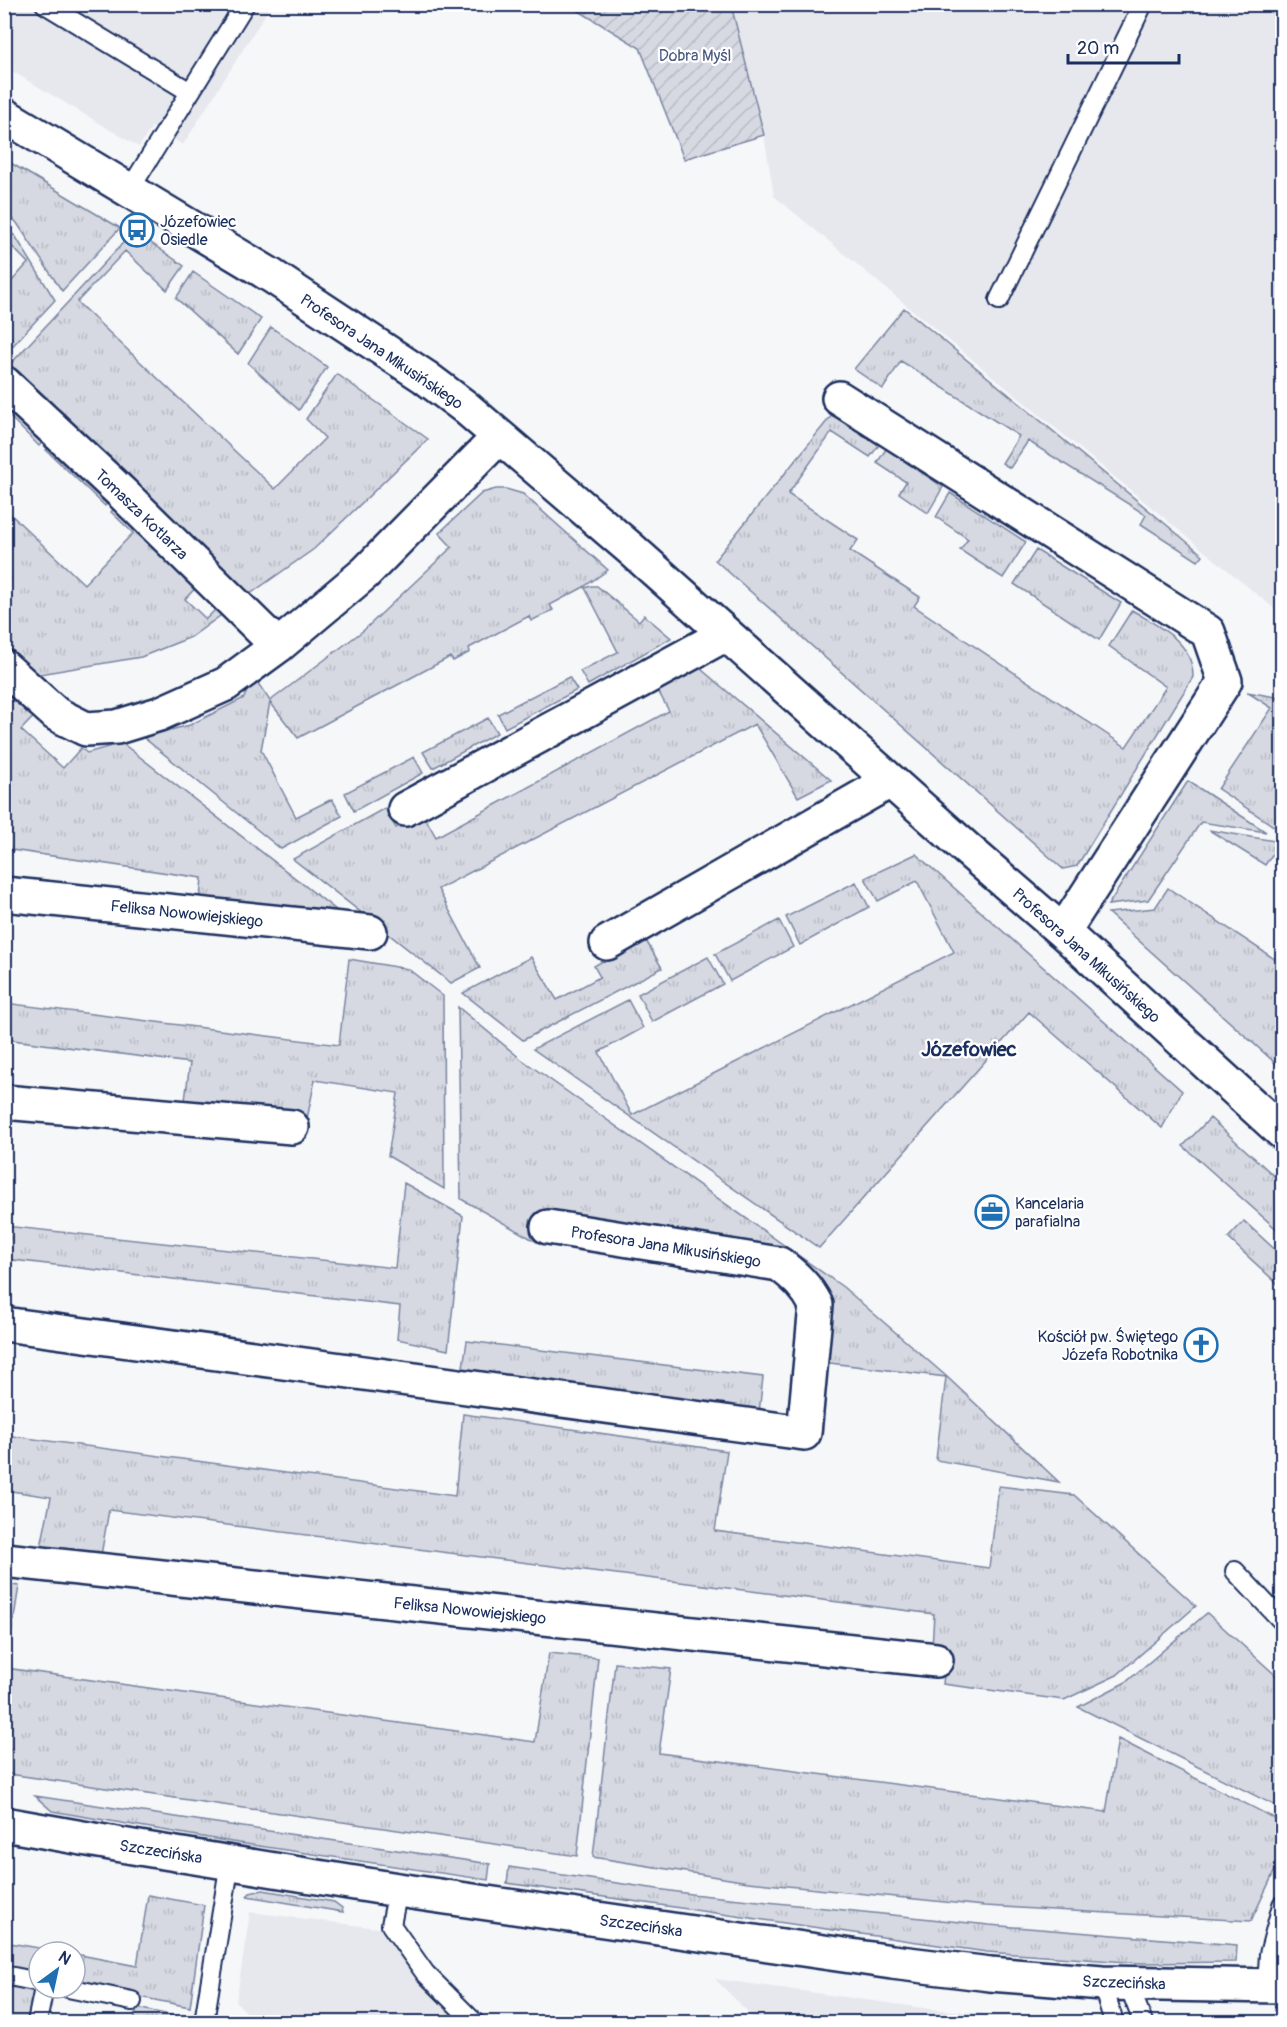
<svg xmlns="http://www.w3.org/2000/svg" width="1287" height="2027" viewBox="0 0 1287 2027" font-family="Pangolin,sans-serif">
<defs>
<pattern id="grass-tufts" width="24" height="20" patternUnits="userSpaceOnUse" patternTransform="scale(1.5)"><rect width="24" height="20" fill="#d6d9e2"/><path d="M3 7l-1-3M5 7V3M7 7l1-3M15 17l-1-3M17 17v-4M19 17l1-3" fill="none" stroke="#b7bbc4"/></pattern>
<pattern id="garden-furrows" width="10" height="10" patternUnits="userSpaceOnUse" patternTransform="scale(1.5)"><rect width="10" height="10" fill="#d6d9e2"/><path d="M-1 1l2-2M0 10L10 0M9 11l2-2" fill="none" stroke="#b7bbc4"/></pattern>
</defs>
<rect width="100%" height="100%" fill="#f6f7f9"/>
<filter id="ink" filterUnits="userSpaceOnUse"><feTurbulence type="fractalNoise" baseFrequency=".0167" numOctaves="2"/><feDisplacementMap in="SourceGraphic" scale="12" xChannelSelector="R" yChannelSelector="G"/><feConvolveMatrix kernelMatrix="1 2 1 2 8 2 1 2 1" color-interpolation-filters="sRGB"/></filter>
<g filter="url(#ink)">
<!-- built -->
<path fill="#e6e8ee" d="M5,5H271L183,145L152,127L139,147L5,67Z
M731,5H1282V615L774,196L764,135Z
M250,1912L386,1929L467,2022H257L236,2002Z
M715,1979L931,2009L1077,2022H758Z"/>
<!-- grass -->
<path fill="url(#grass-tufts)" stroke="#7884a0" stroke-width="1.5" d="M4,159L120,228L62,291L17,223L5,211Z
M134,231L184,266L167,290L125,251L77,302L275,489L325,438L306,419L337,374L428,439L314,549L243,599L4,371Z
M14,234L55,300L5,354V289L28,263L6,240Z
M193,272L261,319L238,354L176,298Z
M904,308L1203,555L1198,561L1141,524L1146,515L1028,441L1010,468L1002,463L1019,436L901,361L883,389L854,369Z
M271,327L327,367L299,410L248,363Z
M4,391L50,434L39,446L5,412Z
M832,415L879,445L870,457L832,432L788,494L858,540L850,551L920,597L914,606L1126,747L1166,687L1109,646L1132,610C1159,627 1193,641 1193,677L1077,866L1063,869L715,560Z
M56,439L115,495L105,506L46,450Z
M886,449L943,487L928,513L899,493L906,482L877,463Z
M496,489H506L523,494L608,570L582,588L550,605L553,610L531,621L529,616L469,648L470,652L453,661L450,657L298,738L270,702L261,750L296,817L332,799L342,816L281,849L143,737L190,725L244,698L253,676L270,701L364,630L452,547L439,533L482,493Z
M950,493L1026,542L1003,578L960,550L968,539L936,517Z
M121,500L203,580L185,599L206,619L224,601L231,608L191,637L141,657L34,675L5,649V509L84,584L133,533L111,512Z
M1036,550L1121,603L1099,640L1014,584Z
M591,586H597L639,621L644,615L671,638L588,685L580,671L618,652L585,588Z
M695,664L831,780L798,797L755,724L438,889L480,968L451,983L293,859L385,808L396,828L423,814L436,837L669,711L657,689Z
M569,677L577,690L505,728L498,714Z
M1247,692L1282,698V829L1281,831L1218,789L1272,708Z
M25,696L40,710L21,730L63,768L81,748L87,753L122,743L354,924L199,907L202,878L5,849V699Z
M488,718L497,733L433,768L423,752Z
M414,757L423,773L354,811L345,793Z
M1188,781L1266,832L1201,822L1148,900L1108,905Z
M1209,830L1281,842L1265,865Z
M916,854L1182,1091L1162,1128L1029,1012L819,1248L533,1049L628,1000L643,1028L599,1052L632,1115L954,952L917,881L878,901L865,878Z
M856,882L869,907L800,945L786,917Z
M1168,888L1282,964V1069L1108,913L1155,908Z
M779,920L793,947L730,981L715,954Z
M644,937L662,968L523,1040L463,993L531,957L557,1000L600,977L594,966Z
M708,957L723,984L652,1022L638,994Z
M349,959L408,969L443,996L444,1189L388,1156L398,1093L315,1080L307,1119L185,1100L190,1063L5,1039V1003L339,1045Z
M458,1007L521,1059L843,1287L946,1376L1059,1482L936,1460L946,1377L822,1362L817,1288L539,1218L537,1242L461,1199Z
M1210,1118L1282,1183V1234L1183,1146Z
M404,1183L463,1216L448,1350L397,1339L400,1306L5,1259V1226L395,1268Z
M1244,1221L1282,1256V1288L1228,1238Z
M467,1341L763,1377L758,1422L461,1380Z
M463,1414L727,1451L715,1531L989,1568L999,1486L1074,1495L1196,1606L1117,1675L1064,1700L943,1684L946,1652L932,1648L934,1614L109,1510L100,1561L40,1552L51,1497L5,1490V1435L455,1496Z
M4,1584L19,1586L6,1668L535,1742L549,1653L598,1658L577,1856L9,1774L4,1757Z
M1207,1613L1282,1681V1809L1078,1707L1126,1682Z
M615,1663L671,1669L659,1753L1106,1812L1118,1739L1282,1822V1855L1251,1921L984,1906L748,1882L593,1857Z
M35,1796L490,1864L488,1880L232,1842L52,1811Z
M509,1867L691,1894L989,1925L1237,1945L1236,1962L1141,1963L987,1952L507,1883Z
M263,1890L334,1902L342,1908L343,1912L247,1896L250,1893Z
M148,1895L204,1905L190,2007L75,1984V1954L137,1966Z
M4,1942L62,1952H39V1976L5,1969Z
M4,1982L37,1988L30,2022H5Z
M137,2008L198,2021V2022H134Z"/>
<!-- garden -->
<path fill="url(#garden-furrows)" stroke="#7884a0" stroke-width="1.5" d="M569,5H731L764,135L684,159L640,48Z"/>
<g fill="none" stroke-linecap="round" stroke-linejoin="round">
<defs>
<path id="service" d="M45,4L190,92
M130,189L245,4
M999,300L1143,4
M1235,1571L1282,1621
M398,1890L391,1925L425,1973L474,2022
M4,1975L39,1982
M1102,1983L1114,2022
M1128,1983L1143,2022
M1267,1986L1269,1954L1282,1905
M68,1988L132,2001
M37,2022L44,1988
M204,2022L230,1862"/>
<path id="minor" d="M4,115L272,276L425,377L465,407L631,549L968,850L1063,932L1282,1132
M4,383L123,494L278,646
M839,398L1208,632L1225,681L1063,932
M4,667L56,714L86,729L117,727L159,714L226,684L278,646L365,573L499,437
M405,809L726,634
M4,894L370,932
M607,943L890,781
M4,1102L292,1127
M4,1324L804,1433L816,1305C807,1287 795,1276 779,1264L548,1227
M4,1560L936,1660
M4,1824L133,1847L398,1890L892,1962L990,1974L1102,1983L1282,1986"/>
</defs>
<!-- service casing -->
<use href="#service" stroke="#1b2f5e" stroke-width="22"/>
<!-- minor casing -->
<use href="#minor" stroke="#1b2f5e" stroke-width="38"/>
<!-- service -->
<use href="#service" stroke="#fff" stroke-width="18"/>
<!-- minor -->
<use href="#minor" stroke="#fff" stroke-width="33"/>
</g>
</g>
<!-- icons -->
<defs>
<symbol id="bus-ring" viewBox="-11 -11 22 22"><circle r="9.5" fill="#fff" stroke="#1f6fb2" stroke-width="1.5"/><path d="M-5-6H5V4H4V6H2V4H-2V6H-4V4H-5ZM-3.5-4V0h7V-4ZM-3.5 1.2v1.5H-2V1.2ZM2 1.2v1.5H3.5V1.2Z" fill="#1f6fb2"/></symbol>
<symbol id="office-ring" viewBox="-11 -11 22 22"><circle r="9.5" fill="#fff" stroke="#1f6fb2" stroke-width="1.5"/><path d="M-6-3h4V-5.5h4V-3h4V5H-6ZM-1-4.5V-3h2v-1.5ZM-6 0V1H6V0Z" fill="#1f6fb2"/></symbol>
<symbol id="church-ring" viewBox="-11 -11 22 22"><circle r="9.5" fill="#fff" stroke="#1f6fb2" stroke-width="1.5"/><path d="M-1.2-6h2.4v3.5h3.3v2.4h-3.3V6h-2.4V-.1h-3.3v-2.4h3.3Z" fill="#1f6fb2"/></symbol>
</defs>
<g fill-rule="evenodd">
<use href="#bus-ring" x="118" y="211" width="38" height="38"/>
<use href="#office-ring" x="973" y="1193" width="38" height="38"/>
<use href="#church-ring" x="1182" y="1326" width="38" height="38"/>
</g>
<g text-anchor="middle" stroke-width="4.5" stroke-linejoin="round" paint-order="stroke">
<!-- park labels -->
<g font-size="16" fill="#4a5a7f" stroke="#fff">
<text x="695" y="61">Dobra Myśl</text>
</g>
<!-- poi labels -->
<g font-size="16" fill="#1b2f5e" stroke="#fff" text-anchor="start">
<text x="160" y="227">Józefowiec<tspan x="160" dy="18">Osiedle</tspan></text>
<text x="1015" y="1209">Kancelaria<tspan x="1015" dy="18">parafialna</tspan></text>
<text x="1178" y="1342" text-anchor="end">Kościół pw. Świętego<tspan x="1178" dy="18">Józefa Robotnika</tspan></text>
</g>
<!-- street labels -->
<g font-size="16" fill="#1b2f5e" stroke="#fff">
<text transform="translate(382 351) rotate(34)" y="6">Profesora Jana Mikusińskiego</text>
<text transform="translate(142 514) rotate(44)" y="6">Tomasza Kotlarza</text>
<text transform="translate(187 913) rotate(6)" y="6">Feliksa Nowowiejskiego</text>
<text transform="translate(1087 955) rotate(42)" y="6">Profesora Jana Mikusińskiego</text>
<text transform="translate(666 1246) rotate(9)" y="6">Profesora Jana Mikusińskiego</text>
<text transform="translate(470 1610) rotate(6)" y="6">Feliksa Nowowiejskiego</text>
<text transform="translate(161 1851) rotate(9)" y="6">Szczecińska</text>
<text transform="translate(641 1925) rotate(8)" y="6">Szczecińska</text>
<text transform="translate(1124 1982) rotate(2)" y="6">Szczecińska</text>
</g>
<!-- quarter labels -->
<g font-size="20" font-weight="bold" fill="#1b2f5e" stroke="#fff">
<text x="969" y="1056">Józefowiec</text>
</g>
</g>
<!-- margin -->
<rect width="1287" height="2027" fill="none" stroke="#fff" stroke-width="24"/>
<rect x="12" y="12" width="1263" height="2003" fill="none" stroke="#1b2f5e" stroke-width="2" filter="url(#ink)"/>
<!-- north arrow -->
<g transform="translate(57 1970) rotate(33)"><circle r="28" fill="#ffffff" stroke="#a4acbf" stroke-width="1.5"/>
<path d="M0-4.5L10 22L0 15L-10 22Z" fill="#1f6fb2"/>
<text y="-9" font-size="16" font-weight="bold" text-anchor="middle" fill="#1b2f5e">N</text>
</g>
<!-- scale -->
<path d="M1068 54v9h111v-9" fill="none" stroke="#1b2f5e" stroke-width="3"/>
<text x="1077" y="54" font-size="18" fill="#1b2f5e" stroke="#ffffff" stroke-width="4.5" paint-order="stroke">20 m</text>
</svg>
